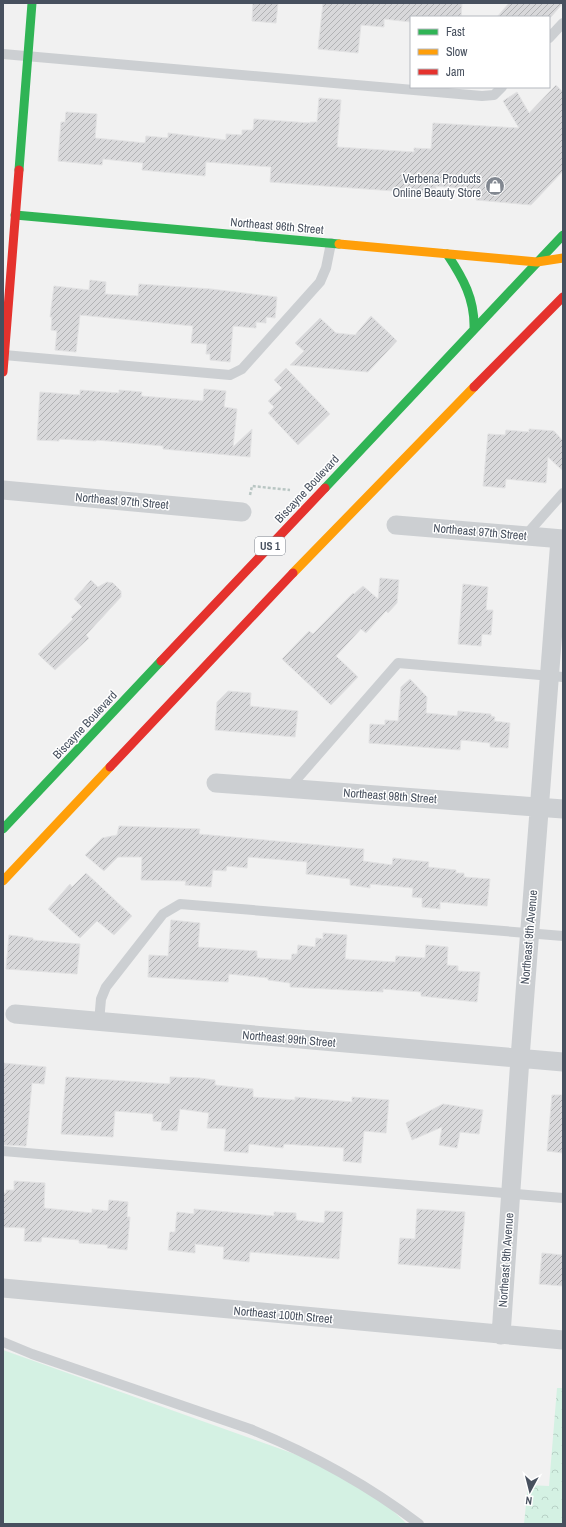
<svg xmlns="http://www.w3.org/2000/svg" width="566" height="1527" viewBox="0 0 566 1527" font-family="'Archivo Narrow',sans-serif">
<defs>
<pattern id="forest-crowns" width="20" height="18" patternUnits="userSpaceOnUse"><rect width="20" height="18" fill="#d4f1e3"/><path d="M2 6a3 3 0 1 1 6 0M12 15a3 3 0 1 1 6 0" fill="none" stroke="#b7d0c5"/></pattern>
<pattern id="building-hatch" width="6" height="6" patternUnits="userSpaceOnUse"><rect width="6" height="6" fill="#d8d8da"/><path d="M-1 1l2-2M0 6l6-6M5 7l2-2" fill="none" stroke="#b1b2b4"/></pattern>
</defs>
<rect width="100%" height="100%" fill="#f1f1f1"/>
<!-- grass -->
<path fill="#d4f1e3" d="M3,1350L356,1476L407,1524H3Z"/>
<!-- forest -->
<path fill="url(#forest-crowns)" d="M557,1388H563V1524H524L528,1485L549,1486Z"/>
<!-- building -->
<path fill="url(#building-hatch)" stroke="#e2e2e3" d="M253,3H278L276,23L252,21Z
M323,3H462L461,17H411V22L384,19V27L361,25L358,53L318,49Z
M509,3H563L551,17H497Z
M556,85L563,92V171L531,205L476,200V190L436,186L435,194L270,182L271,167L206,162L205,176L142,170L143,163L103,159L102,165L58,161L61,122H65L66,112L97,114L95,138L145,143L146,136L168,138V133L226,140V134L242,135V130H253L254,119L310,123V122H317L319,98L341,100L337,147L414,152V148L431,149L433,123L519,128L503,101L517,92L529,113Z
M90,280L106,282L105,294L138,296L139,284L211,289L277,297L275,318L266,317V323L256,322V328L233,326L230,362L210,360V354H206L207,344L191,343L193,326L80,315L76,352L55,350L57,331L51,330L52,317H50L54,286L89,290Z
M371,316L397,341L368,372L290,365L304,351L295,343L320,318L336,333L355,335Z
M286,368L330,414L298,445L268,413L274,407L268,401L282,388L274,380Z
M204,389L226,391L224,407L237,409L233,447L252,429L250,457L163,449V446L97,440L96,441L59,439V441L37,440L40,392L80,395V390L119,393V390L142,392L141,396L203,401Z
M529,429L554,431L563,441V471L548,457L546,483L506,479L505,488L483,486L488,434L505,435L506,430L529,432Z
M380,578L399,580L397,603L388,613L386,611L366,633L361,629L336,656L358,677L331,705L282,659L309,631L313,634L353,593L354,594L363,586L378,599Z
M91,580L98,587L107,582L113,583L121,591V597L86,635L89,638L55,670L38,654L73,619L71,617L82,607L74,599Z
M463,584L488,587L486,610H493L491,635L482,634L481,646L458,644Z
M410,679L427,697L426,713L457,716L458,711L491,714V716L495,717L494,721L510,723L508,748L490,747V743L461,740L460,750L369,743L370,724L385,725V720L398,721L401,687Z
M228,691L251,693L250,706L298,711L295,737L215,730L217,702Z
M119,826L200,829L199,834L364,849L363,861L392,865L393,858L429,862L428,867L456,870V873H464V877L490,879L487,906L440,902V909L422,907V898L412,897L413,888L370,884V888L350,885V879L306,874L307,862L248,857L247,868L227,866L226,871L213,870L211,887L185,885L186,881L141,880L142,857H118L104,871L85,855L102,838L117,835Z
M86,873L132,916L114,935L97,921L80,938L48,909L70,884L72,887Z
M171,920L200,923L198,947L257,951V958L291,960L292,954H297L298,945L315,947L316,938L323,939V933L347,935L345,959L395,962L396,956L425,958L426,945L448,947L447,965L458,966V971L480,972L477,1002L421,996V992L383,989V992L290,987V983L268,980V978L229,974L228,982L148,977L149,955L168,956Z
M9,935L33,938V940L80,944L77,974L6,969Z
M3,1063L46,1067L44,1084L32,1083L26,1146L3,1145Z
M66,1077L170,1084V1077L199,1078L215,1080V1085L253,1089V1097L295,1100V1097L352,1102V1097L389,1100L386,1133L364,1131L361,1163L343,1161L344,1148L284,1144L283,1148L249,1144L248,1153L224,1151L226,1129L207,1128L209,1113L180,1109L177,1131L161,1130L162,1122L153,1121V1114L115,1111L113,1137L61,1134Z
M552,1095H563V1153L547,1151Z
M443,1104L483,1110L479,1134L460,1132L457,1148L439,1145L442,1127L412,1140L406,1123Z
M14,1181L45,1183L44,1208L92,1213V1209L108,1211L109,1200L128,1202L127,1217H130L127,1250L107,1248L108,1245L79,1243V1240L42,1237L41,1242L24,1241L25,1228L3,1227V1193H6V1190H14Z
M194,1209L274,1216V1212L296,1213V1220L324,1223L325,1211L343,1212L339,1259L250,1252L249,1262L223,1259L224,1247L195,1244V1253L168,1250L170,1232H175L177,1212L194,1214Z
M417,1209L465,1212L460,1269L398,1264L400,1238L415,1239Z
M542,1253L563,1255V1286L539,1284Z"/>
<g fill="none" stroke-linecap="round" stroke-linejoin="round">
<!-- path -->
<path stroke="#b9c6c3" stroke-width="2.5" stroke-dasharray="3 2" stroke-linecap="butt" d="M250,495L252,486L290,490"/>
<!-- lane -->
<path stroke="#cccfd2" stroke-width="10" d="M549,38L563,23
M3,54L482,96L494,95L502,87
M4,355L230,375L242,369L320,282L326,268L331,243
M525,536L563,493
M289,788L398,663L563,677
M99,1022L101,999L106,987L163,914L180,904L563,936
M3,1151L563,1198
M3,1342L32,1354L250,1429C309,1453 368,1485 419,1524"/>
<!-- street -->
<path stroke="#cccfd2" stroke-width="19" d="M3,490L242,512
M396,525L563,539
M216,783L563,809
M15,1014L563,1062
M3,1288L563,1340
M501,1335L520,1058L560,539"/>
<!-- fast -->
<path stroke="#30b455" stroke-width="9" d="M19,170L32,3
M15,215L339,244
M447,254C463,278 475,299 474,329
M325,488L563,235
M3,829L161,661"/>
<!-- slow -->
<path stroke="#ff9f0a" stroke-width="9" d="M339,244L537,262L563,258
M293,573L474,387
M3,881L110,767"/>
<!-- jam -->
<path stroke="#e5322d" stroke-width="9" d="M3,372L19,170
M474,387L563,297
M161,661L325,488
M110,767L293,573"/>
</g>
<!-- icons -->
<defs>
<symbol id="shop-disc" viewBox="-11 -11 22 22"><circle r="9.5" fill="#828891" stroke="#fff"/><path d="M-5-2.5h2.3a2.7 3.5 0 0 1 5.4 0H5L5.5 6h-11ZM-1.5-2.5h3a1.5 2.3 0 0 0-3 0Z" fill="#fff"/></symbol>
</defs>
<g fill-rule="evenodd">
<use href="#shop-disc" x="484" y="175" width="22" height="22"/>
</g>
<g text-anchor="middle" stroke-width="3" stroke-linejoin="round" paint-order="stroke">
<!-- shield labels -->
<rect fill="#fff" stroke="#7e848e" stroke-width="1" x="255" y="537" width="30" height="18" rx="3"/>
<g font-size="11" font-weight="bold" fill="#47505e">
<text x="270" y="550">US 1</text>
</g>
<!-- poi labels -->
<g font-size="12" fill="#47505e" stroke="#fff" text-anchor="end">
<text x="481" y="183">Verbena Products<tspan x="481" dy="14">Online Beauty Store</tspan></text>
</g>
<!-- street labels -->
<g font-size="12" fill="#47505e" stroke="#fff">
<text transform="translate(277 226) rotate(5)" y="4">Northeast 96th Street</text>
<text transform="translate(307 489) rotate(-47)" y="4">Biscayne Boulevard</text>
<text transform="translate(122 501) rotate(5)" y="4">Northeast 97th Street</text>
<text transform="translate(480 532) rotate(5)" y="4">Northeast 97th Street</text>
<text transform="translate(85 725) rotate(-47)" y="4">Biscayne Boulevard</text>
<text transform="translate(390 796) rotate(4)" y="4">Northeast 98th Street</text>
<text transform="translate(529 937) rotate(-85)" y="4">Northeast 9th Avenue</text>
<text transform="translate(289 1039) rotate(5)" y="4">Northeast 99th Street</text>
<text transform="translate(506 1260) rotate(-86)" y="4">Northeast 9th Avenue</text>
<text transform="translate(283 1315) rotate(5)" y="4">Northeast 100th Street</text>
</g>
</g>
<!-- border -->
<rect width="566" height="1527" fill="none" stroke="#47505e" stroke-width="8"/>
<!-- legend -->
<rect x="410" y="16" width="140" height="72" fill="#ffffff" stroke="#b5b9bf"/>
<rect x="418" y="29" width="20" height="6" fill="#30b455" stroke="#b5b9bf"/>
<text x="446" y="36" font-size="12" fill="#47505e">Fast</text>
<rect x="418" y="49" width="20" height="6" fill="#ff9f0a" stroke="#b5b9bf"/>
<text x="446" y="56" font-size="12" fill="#47505e">Slow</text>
<rect x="418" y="69" width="20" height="6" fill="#e5322d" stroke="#b5b9bf"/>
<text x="446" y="76" font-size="12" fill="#47505e">Jam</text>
<!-- north arrow -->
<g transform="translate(530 1491) rotate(187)" stroke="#ffffff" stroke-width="3" paint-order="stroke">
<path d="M0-3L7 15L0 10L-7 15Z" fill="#47505e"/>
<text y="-6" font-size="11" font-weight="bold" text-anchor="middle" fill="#47505e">N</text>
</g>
</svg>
